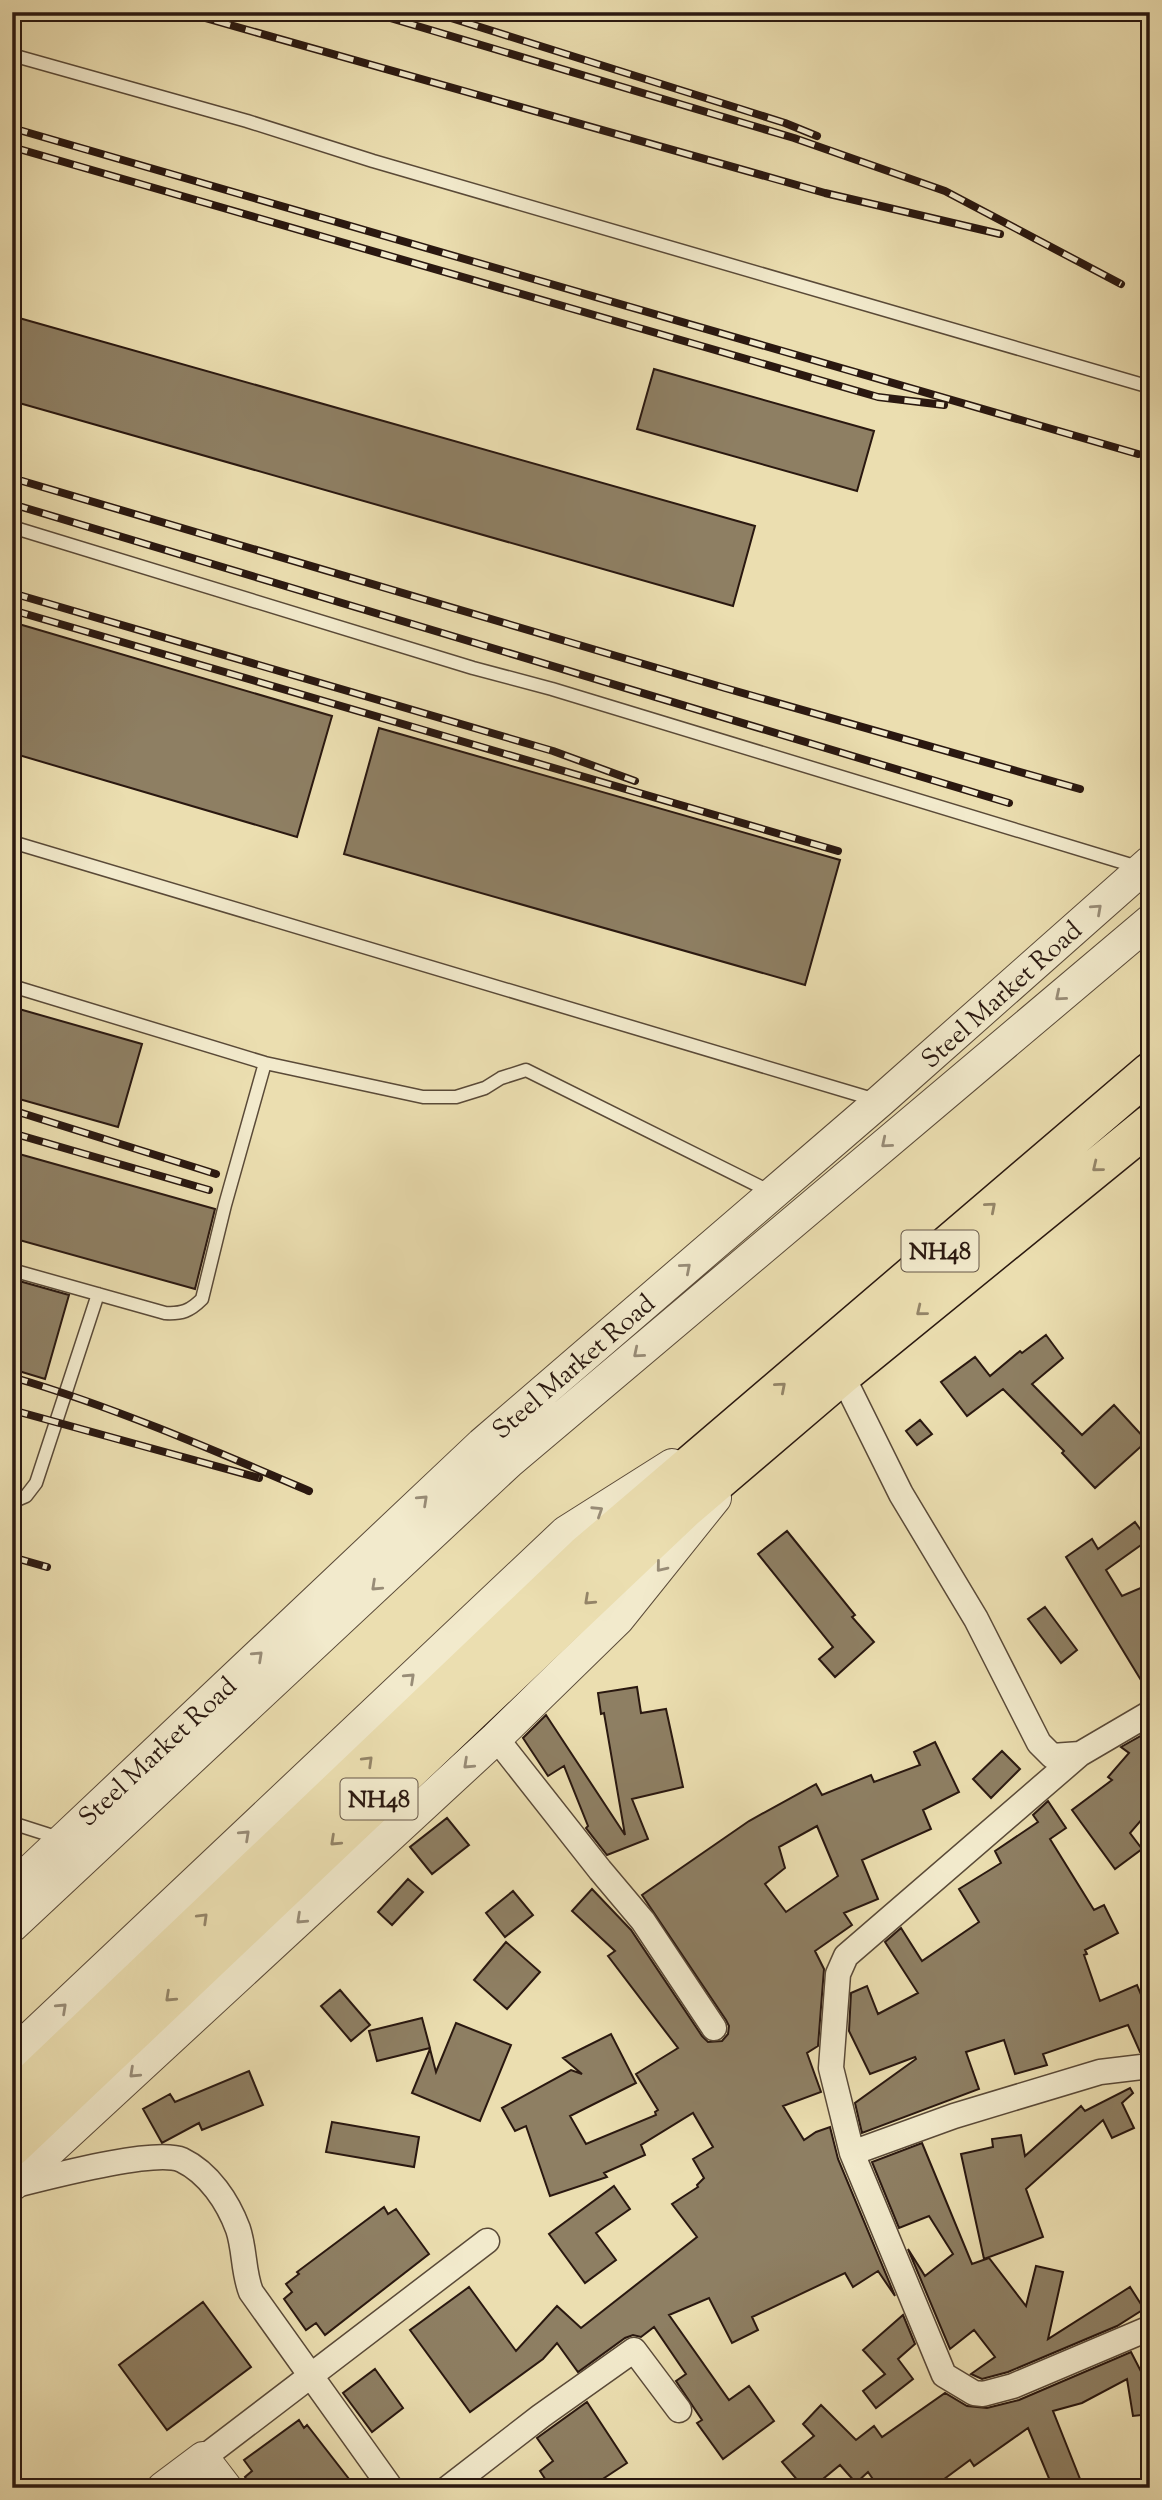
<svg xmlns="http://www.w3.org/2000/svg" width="1162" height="2500" viewBox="0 0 1162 2500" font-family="'Sorts Mill Goudy',serif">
<rect width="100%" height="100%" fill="#ebdeb0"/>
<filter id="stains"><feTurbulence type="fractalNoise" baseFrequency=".00286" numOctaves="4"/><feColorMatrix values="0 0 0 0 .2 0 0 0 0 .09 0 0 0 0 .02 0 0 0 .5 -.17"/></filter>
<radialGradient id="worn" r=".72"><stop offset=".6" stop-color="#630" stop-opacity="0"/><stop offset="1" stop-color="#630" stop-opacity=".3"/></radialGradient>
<!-- building -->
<path fill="#8e7f63" stroke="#2a1810" stroke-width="2" fill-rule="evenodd" d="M12,316L755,526L733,606L12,401Z
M654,369L874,431L857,491L637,429Z
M12,622L332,716L297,837L12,753Z
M379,728L840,860L805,985L344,854Z
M12,1007L142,1044L118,1127L12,1097Z
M12,1152L215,1209L195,1289L12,1238Z
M12,1279L69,1295L45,1379L12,1369Z
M1046,1335L1063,1358L1032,1384L1082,1435L1114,1405L1147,1441L1095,1488L1062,1453L1064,1451L1003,1389L967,1416L941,1382L975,1357L990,1376L1020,1351L1022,1353Z
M920,1420L932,1434L917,1445L906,1431Z
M1135,1522L1148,1540L1106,1570L1122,1596L1150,1584V1695L1066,1557L1092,1539L1098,1549Z
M787,1531L855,1615L852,1617L874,1642L835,1677L819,1659L833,1647L758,1554Z
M1045,1607L1077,1650L1061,1663L1028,1619Z
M637,1687L641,1713L666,1709L683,1787L632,1799L648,1839L607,1855L586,1828L588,1826L564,1766L548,1776L523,1738L546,1715L625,1835L604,1713L601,1714L598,1693Z
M1146,1733L1150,1736V1810L1130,1833L1142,1849L1115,1869L1072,1810L1112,1780L1108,1777L1129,1753L1121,1747Z
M935,1742L959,1792L923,1810L931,1829L862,1860L878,1899L844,1913L852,1925L815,1951L824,1969L818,2046L807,2053L821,2092L783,2106L804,2140L816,2132L830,2127L838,2159L895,2296L878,2271L853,2287L845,2273L752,2317L758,2330L732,2343L709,2298L669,2315L729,2400L749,2386L774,2421L723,2459L697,2423L702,2420L676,2381L686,2374L654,2327L641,2337L633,2335L625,2338L578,2372L557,2343L543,2359L470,2412L410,2330L469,2287L516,2351L557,2306L581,2328L697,2237L672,2204L698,2187L697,2185L704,2178L693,2159L713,2147L693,2113L641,2145L645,2155L604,2173L607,2177L550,2196L526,2126L515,2131L502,2108L571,2070L582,2074L563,2058L611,2034L636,2083L570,2116L586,2144L656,2115L655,2112L658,2110L636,2074L678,2048L608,1956L615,1951L572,1911L592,1889L631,1930L702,2036L708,2042L722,2041L728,2034L729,2026L726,2020L642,1895L749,1821L816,1784L822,1795L871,1775L874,1782L920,1765L914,1752ZM817,1826L838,1876L786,1912L765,1884L785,1868L779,1847Z
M1002,1751L1020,1769L991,1798L973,1779Z
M1048,1801L1066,1828L1050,1839L1094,1910L1104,1905L1118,1933L1085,1950L1087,1954L1084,1955L1100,2001L1137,1985L1150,2016V2051L1140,2052L1128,2025L1043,2054L1047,2065L1015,2074L1004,2040L966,2052L979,2089L862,2133L855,2103L916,2059L915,2057L870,2074L849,2031L851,1993L867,1986L878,2014L918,1993L885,1942L901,1928L922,1961L979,1922L959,1889L1001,1863L995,1851L1038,1822L1033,1815Z
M447,1818L469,1845L432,1874L410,1847Z
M408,1879L423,1892L392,1925L378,1912Z
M513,1891L533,1915L505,1937L486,1913Z
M506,1942L540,1972L507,2009L474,1980Z
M340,1990L370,2025L351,2041L321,2006Z
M422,2018L430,2048L377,2061L369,2031Z
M456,2023L511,2045L480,2121L412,2093L430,2049L436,2072Z
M249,2071L263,2105L202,2130L199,2123L162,2143L143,2109L170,2094L175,2102Z
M1130,2088L1133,2093L1122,2103L1134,2128L1112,2138L1103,2120L1026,2189L1043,2237L984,2259L961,2154L993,2147L992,2139L1021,2135L1025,2156L1081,2106L1085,2111Z
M332,2122L419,2137L414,2167L326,2152Z
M922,2143L972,2264L989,2258L1026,2306L1036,2266L1063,2272L1048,2339L1130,2287L1144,2309L1117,2326L1008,2372L982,2379L971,2374L995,2357L974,2330L950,2349L908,2249L925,2276L953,2254L929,2216L899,2228L872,2162Z
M614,2186L630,2209L596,2233L616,2260L585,2283L549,2234Z
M384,2207L388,2214L396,2209L429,2254L325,2335L316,2323L306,2330L284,2299L292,2292L286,2284L299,2274L297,2272Z
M203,2302L251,2367L167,2430L119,2365Z
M903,2315L915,2344L898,2359L913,2379L876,2408L863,2391L885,2374L863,2350Z
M1131,2352L1150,2389V2414L1133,2416L1127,2379L1082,2403L1053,2411L1082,2484L1073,2488H1053L1028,2428L974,2466L970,2460L932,2488H879L868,2472L856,2483L840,2465L812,2488H804L782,2462L814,2436L803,2424L821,2405L856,2440L874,2426L882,2437L945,2393L967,2406L987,2408L1019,2400Z
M375,2369L403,2408L372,2432L343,2393Z
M587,2402L627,2463L589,2488H551L540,2471L553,2461L537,2438Z
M299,2420L304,2428L307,2425L356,2488H252L245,2477L252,2471L244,2460Z"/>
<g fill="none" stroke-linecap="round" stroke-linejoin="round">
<defs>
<path id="service" d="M12,55L247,121L373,161L1150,387
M12,527L473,668L552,689L1141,868
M12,842L876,1100
M12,986L265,1063L423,1097H456L485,1088L501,1078L526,1070L771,1192
M12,1270L165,1313C182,1314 190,1311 202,1299L225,1205L265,1063
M12,1502L26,1496L36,1483L98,1294
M12,1823L62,1839"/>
<path id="minor" d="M842,1375L901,1494L976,1619L1039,1743L1052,1756L1080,1754L1150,1713
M496,1738L600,1870L643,1921L714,2028
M1080,1754L846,1956L838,1974L831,2068L852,2153L954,2116L1100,2072L1150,2066
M852,2153L944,2375L974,2393L983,2394L1013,2386L1150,2328
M12,2186C45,2178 154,2148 182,2160C209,2173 228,2202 238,2229C245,2250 243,2272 251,2292L391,2488
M203,2458L487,2241
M448,2488L541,2416L634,2350L679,2410"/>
<path id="tertiary" d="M12,1888L482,1444L879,1102L1150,862
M12,1926L509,1462L1150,921
M12,2055L566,1532L672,1465
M12,2185L496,1738L618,1619L715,1498
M163,2488L203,2458L226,2488"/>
<path id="trunk" d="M12,2101L585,1555L1150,1072
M12,2147L685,1509L842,1375L1150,1124"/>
</defs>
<!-- service casing -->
<use href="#service" stroke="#5a4a38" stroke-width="15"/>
<!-- minor casing -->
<use href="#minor" stroke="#5a4a38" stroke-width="27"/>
<!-- tertiary casing -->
<use href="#tertiary" stroke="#5a4a38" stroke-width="34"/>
<!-- trunk casing -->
<use href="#trunk" stroke="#2a1810" stroke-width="41"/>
<!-- service -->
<use href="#service" stroke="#f2eacc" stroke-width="12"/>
<!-- minor -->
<use href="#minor" stroke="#f2eacc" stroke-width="24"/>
<!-- tertiary -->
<use href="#tertiary" stroke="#f2eacc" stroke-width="32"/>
<!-- trunk -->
<use href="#trunk" stroke="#ebdeb0" stroke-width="38"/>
<defs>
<path id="rail" d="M184,12L825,193L1000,234
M370,12L794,138L945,191L1121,284
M432,12L785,123L817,136
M12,128L1138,454
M12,147L878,397L944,405
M12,478L725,688L1080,789
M12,504L1009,803
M12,593L553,751L635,781
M12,610L838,851
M12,1110L216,1174
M12,1133L209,1190
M12,1377C114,1407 211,1449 309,1491
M12,1410L259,1478
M12,1557L47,1567"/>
</defs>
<!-- rail casing -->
<use href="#rail" stroke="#2a1810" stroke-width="8"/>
<!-- rail -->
<use href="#rail" stroke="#f2eacc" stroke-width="5" stroke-dasharray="16" stroke-linecap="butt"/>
</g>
<!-- one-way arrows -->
<defs><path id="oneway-chevron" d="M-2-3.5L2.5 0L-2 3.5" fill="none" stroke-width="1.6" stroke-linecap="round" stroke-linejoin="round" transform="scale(1.75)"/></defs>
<g stroke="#988c77">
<use href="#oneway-chevron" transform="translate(1097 909) rotate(-42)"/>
<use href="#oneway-chevron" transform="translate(1060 996) rotate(140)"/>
<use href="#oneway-chevron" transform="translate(886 1143) rotate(140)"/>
<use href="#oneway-chevron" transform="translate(686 1268) rotate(-41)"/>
<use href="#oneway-chevron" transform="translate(638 1353) rotate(140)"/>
<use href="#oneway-chevron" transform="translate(423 1500) rotate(-43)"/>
<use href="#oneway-chevron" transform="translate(598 1511) rotate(-33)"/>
<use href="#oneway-chevron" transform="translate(661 1567) rotate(129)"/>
<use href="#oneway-chevron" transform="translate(376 1586) rotate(137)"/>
<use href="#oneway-chevron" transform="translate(258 1656) rotate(-43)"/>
<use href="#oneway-chevron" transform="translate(410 1678) rotate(-43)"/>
<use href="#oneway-chevron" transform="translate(468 1764) rotate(137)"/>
<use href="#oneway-chevron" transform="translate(245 1835) rotate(-43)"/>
<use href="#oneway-chevron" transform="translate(301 1919) rotate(137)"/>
<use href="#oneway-chevron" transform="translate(62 2008) rotate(-43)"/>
<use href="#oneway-chevron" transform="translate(134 2073) rotate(137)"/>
</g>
<g stroke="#948568">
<use href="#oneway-chevron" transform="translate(1097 1167) rotate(141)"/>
<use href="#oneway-chevron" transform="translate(991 1207) rotate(-41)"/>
<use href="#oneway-chevron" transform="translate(921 1311) rotate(141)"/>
<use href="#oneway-chevron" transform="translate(781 1387) rotate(-41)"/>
<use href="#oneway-chevron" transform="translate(589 1600) rotate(137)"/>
<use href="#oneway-chevron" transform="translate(368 1761) rotate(-44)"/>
<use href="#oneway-chevron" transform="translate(335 1841) rotate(137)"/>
<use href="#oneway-chevron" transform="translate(203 1918) rotate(-44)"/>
<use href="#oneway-chevron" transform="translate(170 1997) rotate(137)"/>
</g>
<g text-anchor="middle" stroke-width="7" stroke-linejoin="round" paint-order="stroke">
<!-- shield labels -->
<g fill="#f2eacc" stroke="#665748" stroke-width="2">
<rect x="901.5" y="1230.5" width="77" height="41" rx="5"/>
<rect x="340.5" y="1778.5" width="77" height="41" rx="5"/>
</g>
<g font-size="24" font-weight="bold" fill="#2a1810">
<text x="940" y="1259">NH48</text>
<text x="379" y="1807">NH48</text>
</g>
<!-- street labels -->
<g font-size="26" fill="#2a1810" stroke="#f2eacc">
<text transform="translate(1001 994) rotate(-42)" y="9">Steel Market Road</text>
<text transform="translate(573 1366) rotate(-41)" y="9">Steel Market Road</text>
<text transform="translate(157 1751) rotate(-43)" y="9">Steel Market Road</text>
</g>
</g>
<!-- margin -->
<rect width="1162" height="2500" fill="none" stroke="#ebdeb0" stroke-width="42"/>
<rect x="14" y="14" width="1134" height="2472" fill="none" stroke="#2a1810" stroke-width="3.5"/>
<rect x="21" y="21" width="1120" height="2458" fill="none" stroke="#2a1810" stroke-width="2"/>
<rect width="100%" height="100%" filter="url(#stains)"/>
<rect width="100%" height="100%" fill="url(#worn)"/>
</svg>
